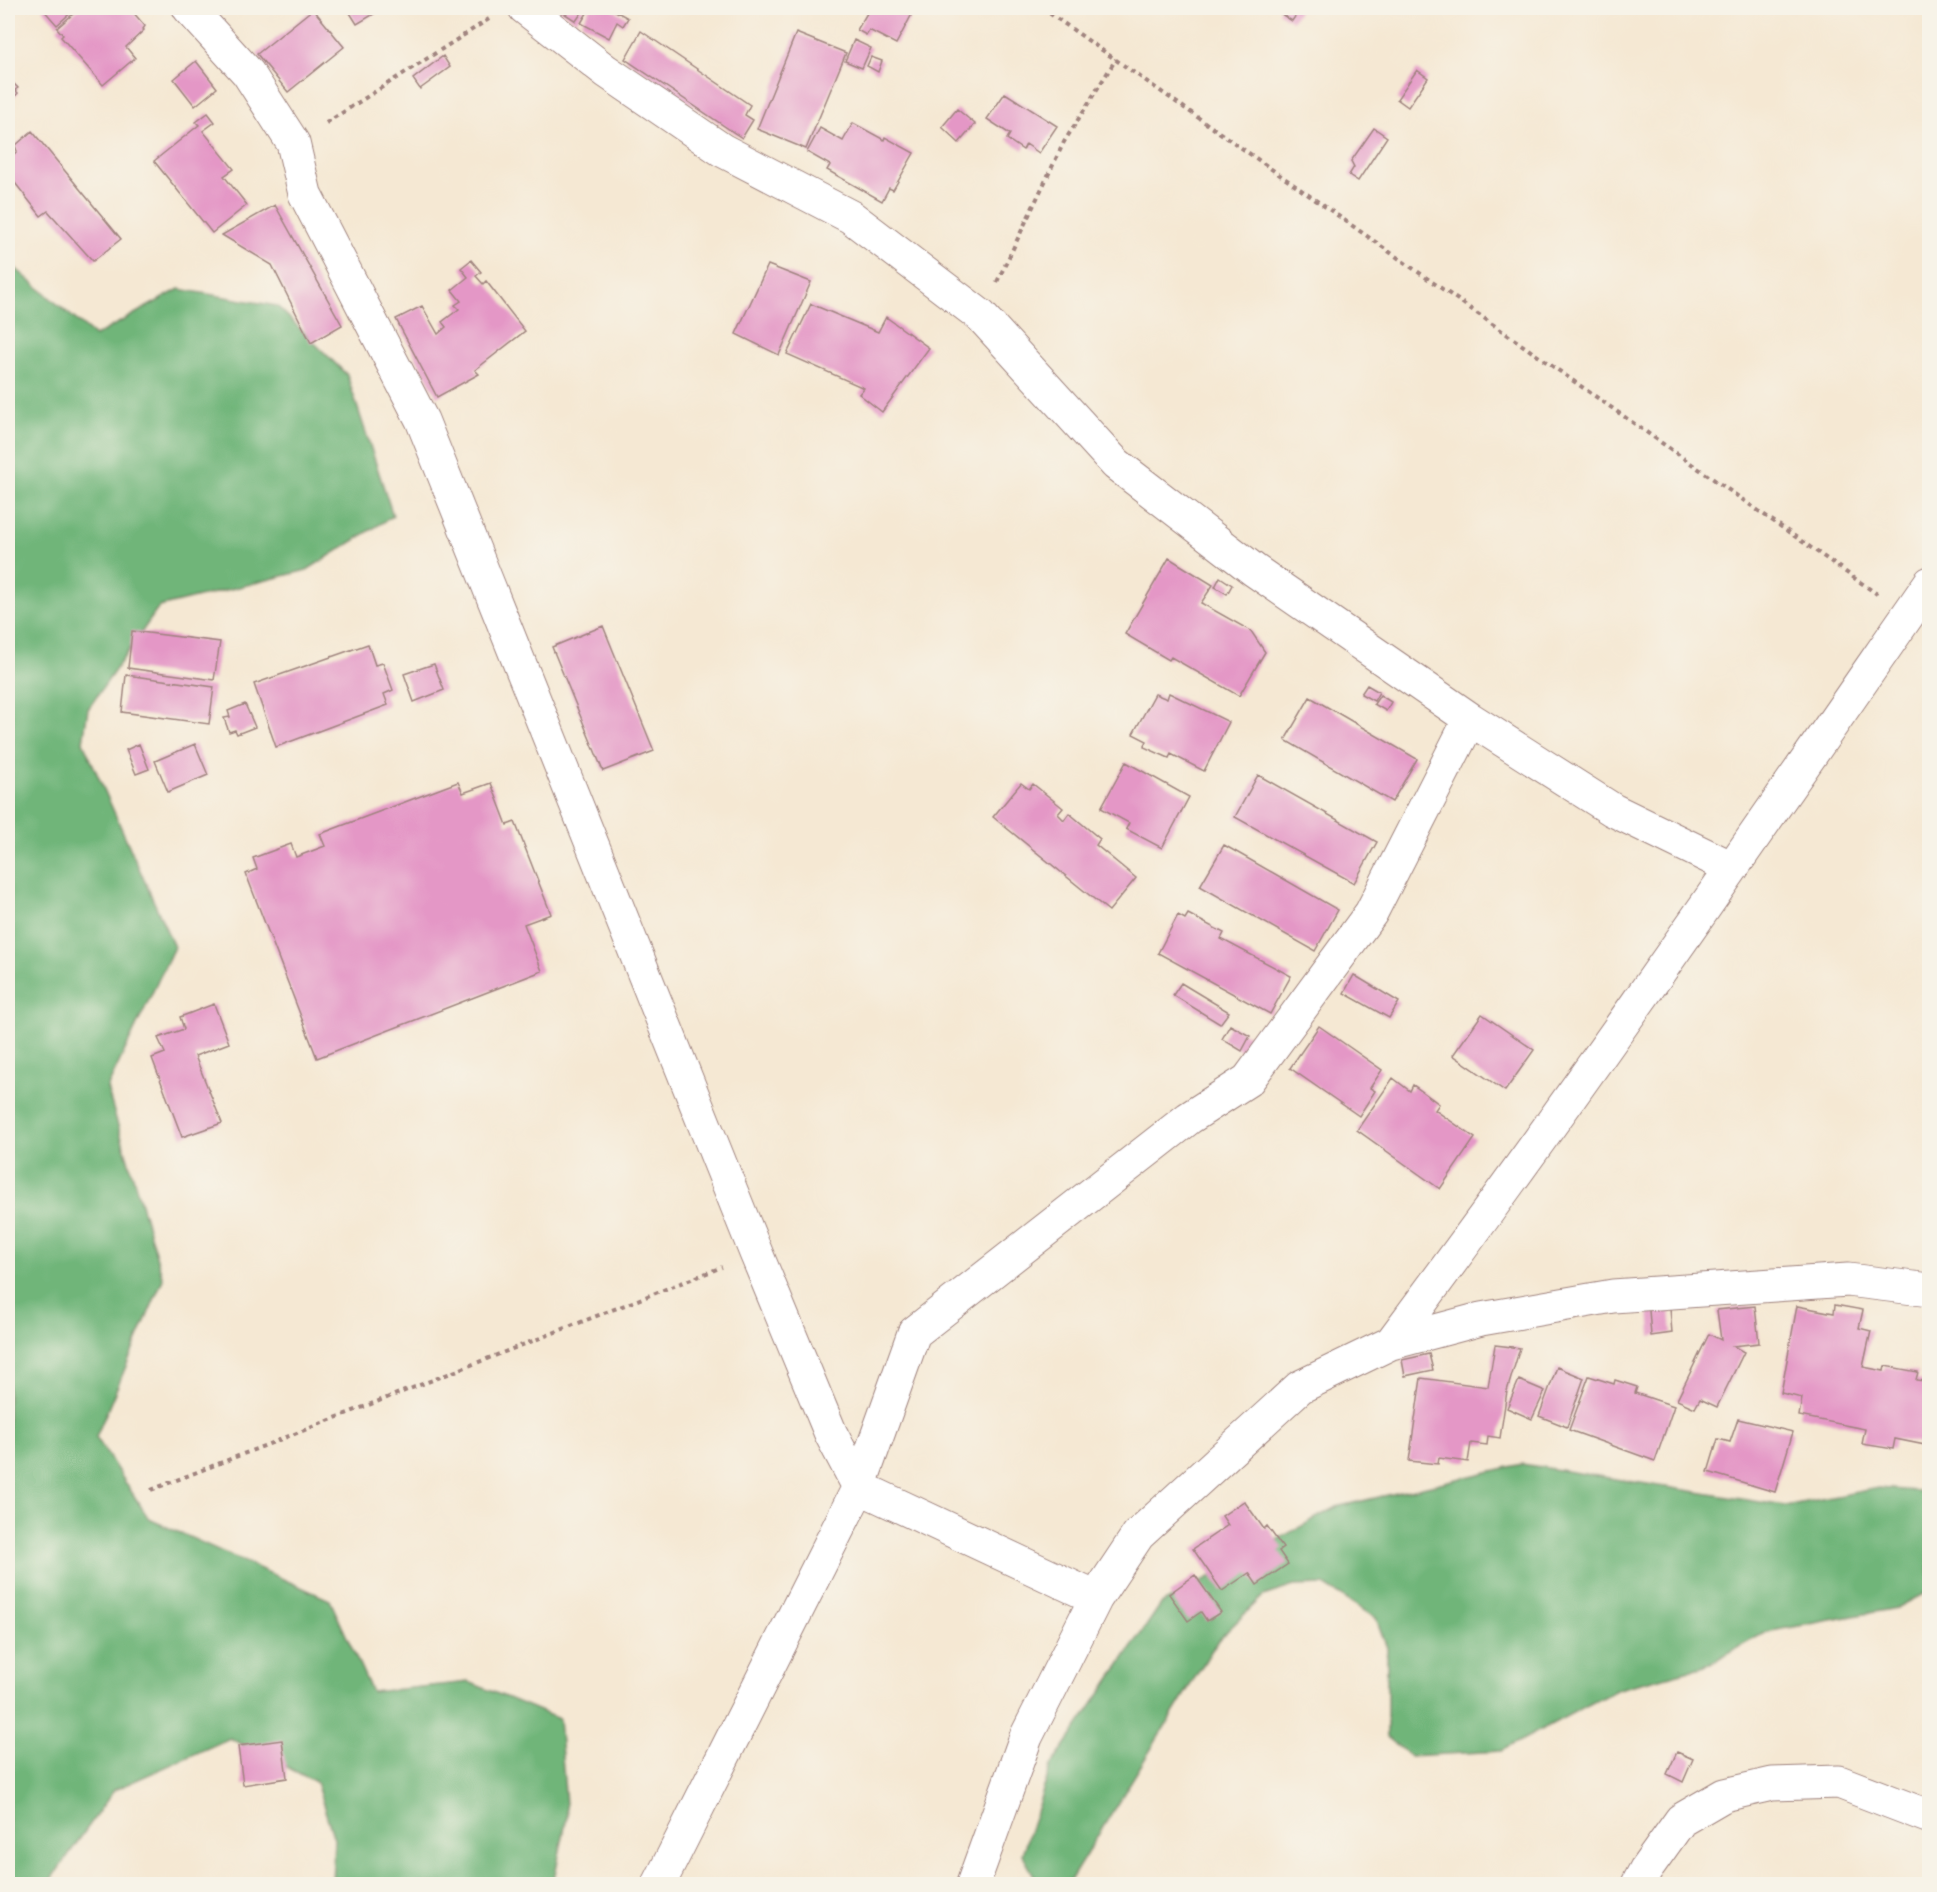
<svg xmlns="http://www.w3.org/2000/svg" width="1937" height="1892" viewBox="0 0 1937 1892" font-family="Itim,sans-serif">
<rect width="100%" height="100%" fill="#f7f3e8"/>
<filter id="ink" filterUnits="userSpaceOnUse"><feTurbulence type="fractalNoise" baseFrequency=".0167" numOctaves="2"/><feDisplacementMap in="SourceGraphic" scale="12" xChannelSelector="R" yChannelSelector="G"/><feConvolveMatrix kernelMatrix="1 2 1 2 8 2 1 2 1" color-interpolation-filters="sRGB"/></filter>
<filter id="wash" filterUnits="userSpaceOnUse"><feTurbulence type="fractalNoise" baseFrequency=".008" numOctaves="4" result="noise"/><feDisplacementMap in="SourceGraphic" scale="24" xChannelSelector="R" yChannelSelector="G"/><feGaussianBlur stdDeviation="1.35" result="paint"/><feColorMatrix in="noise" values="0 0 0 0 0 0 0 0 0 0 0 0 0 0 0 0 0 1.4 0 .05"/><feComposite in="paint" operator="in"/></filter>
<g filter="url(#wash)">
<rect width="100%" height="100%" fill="#f5e8d3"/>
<!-- forest -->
<path fill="#6fb579" stroke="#5c6a52" stroke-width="1.5" d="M8,262L95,336L179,289L277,306L347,375L393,516L307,570L159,607L88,709L83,742L174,947L107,1088L163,1279L96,1437L149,1519L330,1600L372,1692L469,1682L559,1719L567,1817L553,1884H332L334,1839L316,1782L230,1738L114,1790L48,1884H8Z
M1522,1464L1785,1506L1878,1488L1929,1492V1591L1897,1608L1766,1632L1705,1666L1618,1689L1501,1751L1410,1756L1387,1737V1648L1376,1618L1324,1585L1294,1586L1263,1596L1218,1640L1068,1884L1037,1881L1022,1854L1051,1766L1161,1604L1336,1507Z"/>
<g id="blocks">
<!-- building -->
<path fill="#e497c6" d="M42,8H76L57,25Z
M80,8H135L132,11L145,26L143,29L144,30L126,47L135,58L103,85L61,37L63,35L57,28Z
M347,8H384L357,24Z
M556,8H585L576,21Z
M590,8H610L628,18L623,26L617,22L609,38L581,23Z
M870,8H900L912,14L896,44L869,30L866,35L857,30Z
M1281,8H1301L1292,21L1278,12Z
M313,9L344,47L288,92L257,54Z
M641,31L750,105L745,115L753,120L742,138L625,59Z
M796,33L846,53L806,149L757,129Z
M854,40L871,48L862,68L845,61Z
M443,56L450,67L420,89L413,79Z
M871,57L882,61L878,72L867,66Z
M196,61L217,88L195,106L174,79Z
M1417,70L1428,78L1408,107L1397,99Z
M8,78L18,88L15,90L18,93L8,104Z
M1005,93L1057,126L1039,153L1026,144L1023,150L1007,139L1010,134L987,119Z
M957,109L975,124L959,143L942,127Z
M208,113L215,122L203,131L234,169L224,176L247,205L212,233L154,161L199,125L196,122Z
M853,123L884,140L885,137L914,153L893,190L889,188L882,201L827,170L830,165L807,152L820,128L843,141Z
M1374,128L1387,137L1358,181L1349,175L1354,167L1351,161Z
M32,131L121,239L93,261L48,211L41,216L8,174V160L17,151L15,146Z
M275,205L342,325L311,343L272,265L222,235Z
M471,260L481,272L476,276L483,284L486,281L525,331L475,370L479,374L437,397L396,319L422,306L438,334L446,327L442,322L459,309L455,305L461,301L452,290L468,277L461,268Z
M768,265L811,282L779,355L736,334Z
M811,304L878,332L886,317L929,348L882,412L859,394L864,388L787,354Z
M1169,558L1213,585L1201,603L1251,631L1265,652L1239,696L1171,657L1169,660L1125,634Z
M1220,577L1232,585L1227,594L1215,587Z
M603,626L654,751L603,771L552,647Z
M132,631L220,642L214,680L128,668Z
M368,644L375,665L383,663L393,690L384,694L388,705L276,747L254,684Z
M434,664L444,690L414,702L404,674Z
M126,675L214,687L209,724L122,712Z
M1367,685L1379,692L1374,701L1361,694Z
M1169,693L1229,722L1204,771L1171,754L1169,758L1144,747L1147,741L1133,734L1155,694L1167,699Z
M1380,695L1391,702L1386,711L1374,704Z
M1310,697L1417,759L1392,802L1285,740Z
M245,704L255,727L237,734L235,730L229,732L224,718L230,717L228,711Z
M139,744L149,769L136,774L126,750Z
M195,744L208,775L168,792L155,761Z
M1126,762L1189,797L1162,848L1126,829L1129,823L1101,808Z
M1258,775L1377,842L1354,883L1235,817Z
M458,782L463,793L491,783L507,825L515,822L551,914L524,924L542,971L317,1058L246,874L257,869L253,858L291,844L296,857L325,846L320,834Z
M1021,783L1029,789L1033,784L1063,808L1058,814L1064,820L1069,813L1100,839L1096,845L1136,878L1109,911L993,817Z
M1224,845L1338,910L1315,951L1200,886Z
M1188,914L1224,933L1221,939L1291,976L1270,1014L1158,953L1178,915L1185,919Z
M1354,975L1399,1002L1389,1018L1344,993Z
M1181,983L1229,1012L1220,1024L1173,995Z
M214,1004L229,1043L195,1056L222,1123L182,1137L152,1058L165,1053L158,1038L184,1029L180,1017Z
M1482,1014L1534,1050L1505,1091L1453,1055Z
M1230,1025L1250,1036L1242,1051L1222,1039Z
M1319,1026L1382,1070L1370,1088L1375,1091L1359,1116L1290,1068Z
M1393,1078L1410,1091L1413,1085L1439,1104L1435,1110L1475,1138L1440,1189L1357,1130Z
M1835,1305L1863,1310L1859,1328L1871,1331L1863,1367L1884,1371L1885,1366L1918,1372L1916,1380L1930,1382V1446L1895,1439L1893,1449L1862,1444L1865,1429L1799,1416L1802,1398L1781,1393L1797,1306L1834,1313Z
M1755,1306L1759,1343L1733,1346L1744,1352L1717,1407L1700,1399L1695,1408L1677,1400L1709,1334L1721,1340L1717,1310Z
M1670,1308L1672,1333L1651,1336L1649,1310Z
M1495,1345L1520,1348L1507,1391L1500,1438L1488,1436L1487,1445L1471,1443L1468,1462L1439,1458L1438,1464L1409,1461L1421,1378L1488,1387Z
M1429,1354L1433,1370L1405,1376L1402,1360Z
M1557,1367L1584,1378L1567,1427L1539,1416Z
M1589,1376L1614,1384L1615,1380L1637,1387L1635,1393L1674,1406L1655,1461L1569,1430Z
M1519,1380L1545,1391L1532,1419L1507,1408Z
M1738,1419L1793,1432L1775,1492L1708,1472L1718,1439L1730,1442Z
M1244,1501L1264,1529L1267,1526L1283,1548L1279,1551L1288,1564L1257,1585L1249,1573L1222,1591L1193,1549L1228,1525L1222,1516Z
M1195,1575L1221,1612L1207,1621L1201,1612L1188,1621L1169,1594Z
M282,1740L287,1778L243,1785L238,1746Z
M1677,1752L1693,1759L1683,1782L1667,1774Z"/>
</g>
</g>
<g filter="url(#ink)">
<use href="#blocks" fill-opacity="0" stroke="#a0847f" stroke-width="1.5"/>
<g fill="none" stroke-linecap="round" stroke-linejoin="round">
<defs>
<path id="minor" d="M189,8L248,73L293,143L305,194L422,420L756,1253L831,1434L859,1487L1096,1598
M525,8L606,71L722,150L851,217L981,316L1116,464L1254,570L1470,719L1613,810L1732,868
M1391,1343C1577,1094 1753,838 1930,583
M659,1884L859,1487L914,1333L1189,1118L1248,1080L1371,913L1470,719
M973,1884L1026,1737L1096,1598L1138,1535L1300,1387L1391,1343L1481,1319L1613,1296L1848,1280L1930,1290
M1638,1884L1646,1869L1681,1820L1724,1795L1772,1784L1839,1782L1930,1817"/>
</defs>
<!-- minor casing -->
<use href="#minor" stroke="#a0847f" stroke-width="35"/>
<!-- path -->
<path stroke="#a0847f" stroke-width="4" stroke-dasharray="4.5 4.5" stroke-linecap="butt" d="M1042,8L1877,594
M326,123L489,19
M997,282L1064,142L1116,59
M151,1490L722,1267"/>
<!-- minor -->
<use href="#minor" stroke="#fff" stroke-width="33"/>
</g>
</g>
<!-- margin -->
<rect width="1937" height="1892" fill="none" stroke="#f7f3e8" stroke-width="30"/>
</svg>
